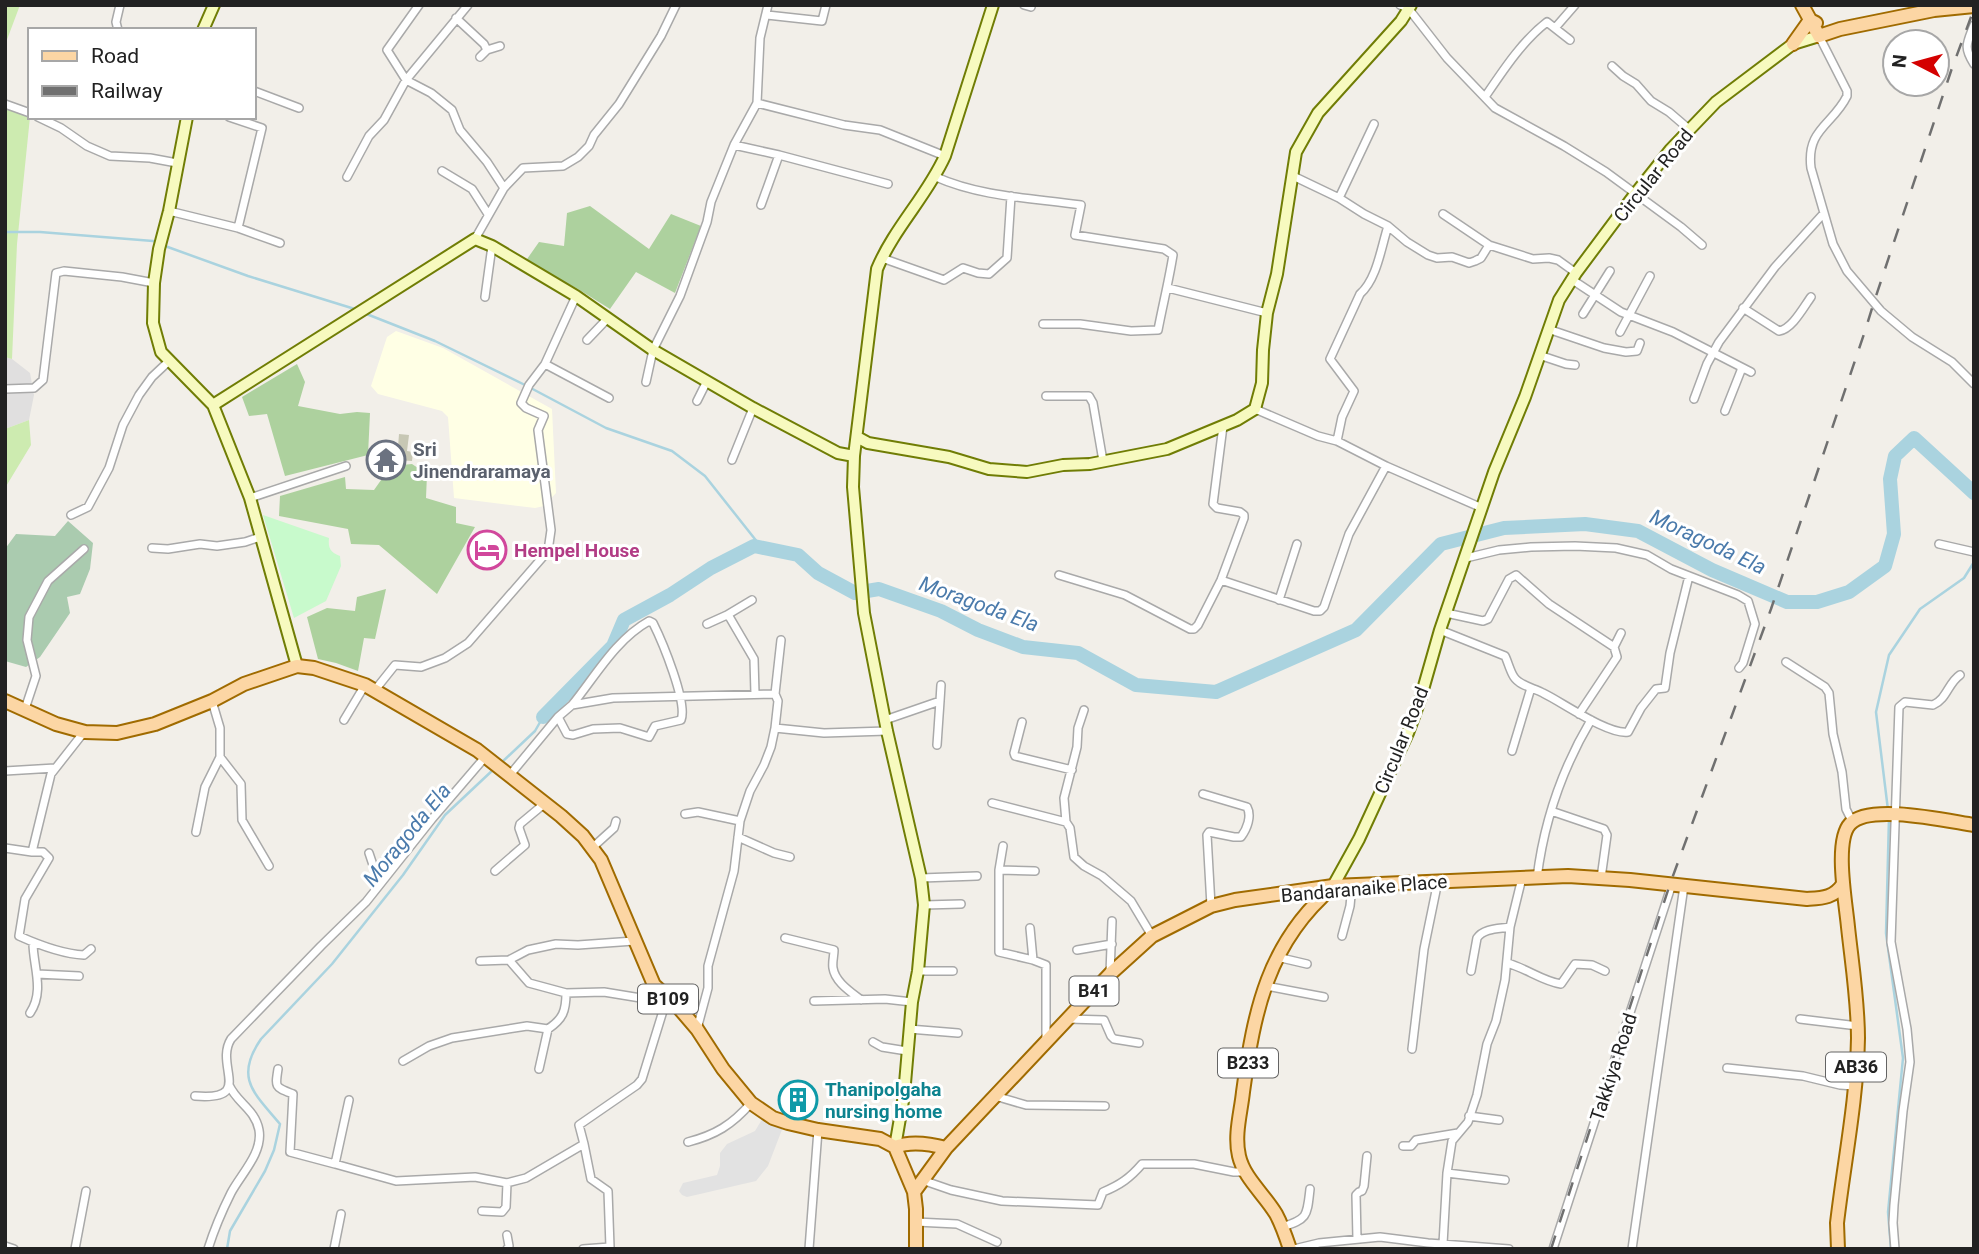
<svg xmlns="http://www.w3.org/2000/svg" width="1979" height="1254" viewBox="0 0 1979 1254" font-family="Roboto,sans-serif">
<rect width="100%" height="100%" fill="#f2efe9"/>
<!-- residential -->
<path fill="#e0dfdf" d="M5,357L12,359L30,373L34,395L29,420L5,429Z"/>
<!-- education -->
<path fill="#ffffe5" d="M396,331L443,348L552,409L556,493L544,506L535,508L454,498L448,417L442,411L378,394L371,386L387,337Z"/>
<!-- construction -->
<path fill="#c7c7b4" d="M399,434L409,435L407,451L413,452L412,461L397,460Z"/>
<!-- grass -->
<path fill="#cdebb0" d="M5,5H20L5,45Z
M5,104L30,113V117L17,244L12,359L5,357Z
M29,420L31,445L5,488V429Z"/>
<!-- forest -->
<path fill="#add19e" d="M590,206L649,249L671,214L701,226L675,293L636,272L610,309L578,289L525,262L539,242L564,246L567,213Z
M297,364L305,382L298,406L340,414L357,412L370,413L368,455L285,476L267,414L249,416L242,397Z
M412,464L427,474L426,498L456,507V523L475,527L437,594L379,545L351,544L348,529L279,516L280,496L345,477L346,489L374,490L391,466Z
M386,589L375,639L364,638L358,671L336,663L318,659L307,617L327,608L355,611L357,597Z"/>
<!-- cemetery -->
<path fill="#aacbaf" d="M68,521L93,543L90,569L80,594L67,597L70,613L40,657L26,667L5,661V549L16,534L55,536Z"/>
<!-- park -->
<path fill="#c8facc" d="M263,515L329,538C328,548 330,552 340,556L341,566L326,601L294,618Z"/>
<!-- parking -->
<path fill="#e2e2e2" d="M765,1116L783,1127L768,1166L756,1181L687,1197L682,1195L679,1191L683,1183L717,1175L720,1166V1153L727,1144L755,1131L761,1121Z"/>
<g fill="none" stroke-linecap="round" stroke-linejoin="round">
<!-- stream -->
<path stroke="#aad3df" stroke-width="2.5" d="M5,232H40L153,241L159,243
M165,246L248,276L358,310
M364,313L435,341L527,386L606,428L672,451L705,476L762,548
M500,764L535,731L543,717
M1888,810L1876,712L1889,655L1920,609L1964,578L1974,562
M1889,817L1886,933L1903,1058L1888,1212L1891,1249
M227,1249L230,1231L265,1171L274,1150L280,1124C254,1093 234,1078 261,1039L332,964L403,875L445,815L495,768"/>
<!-- river -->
<path stroke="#aad3df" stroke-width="14" d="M543,717L613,646L624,620L670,595L711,568L754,546L798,555L818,573L855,593L879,589L941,611L978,630L1023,647L1078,653L1136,685L1216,692L1356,630L1441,544L1504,528L1585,524L1638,531L1712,570L1787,602H1817L1849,592L1885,566L1894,534L1890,479L1895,456L1914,438L1974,493"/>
<defs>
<path id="street" d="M419,5L387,50L406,80L431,93L452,110L460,130L487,162L504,188
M1024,5L1031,7V5
M1400,5L1408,8L1447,58L1495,108L1564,146L1606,172L1681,227L1702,245
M767,15L822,21L826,5
M456,18L484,44L487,50L480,57
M1974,25C1967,43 1963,47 1974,64
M1555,28L1575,5
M118,30L116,22L120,5
M1819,36L1847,91V96C1833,125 1806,129 1811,168L1833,244L1847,271L1881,311L1912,337L1952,362L1974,384
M487,50L500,46
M1612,66L1623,76L1636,84L1651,101L1669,112L1690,130
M254,91L299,108
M1485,97C1502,72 1522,41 1547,22L1570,40
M757,103L844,125L880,130L945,156
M5,104L30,113
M38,117L61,128L87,146L110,156L150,158L177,163
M229,117L262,128L238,228
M734,145L779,155L888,184
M442,171L472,189L488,214
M1293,176L1339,198L1364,214L1388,226L1407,242L1428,255L1437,258L1452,257L1469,263L1475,261L1481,258L1489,245
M347,177L369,136L384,120L406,80L468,5
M936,177C981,197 1032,198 1081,205L1075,235L1164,249L1173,255C1169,280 1163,304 1158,330L1131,331L1080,324H1043
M1339,198L1374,124
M761,205L779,155
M169,211L238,228L280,243
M1443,214L1489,245L1533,259L1549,258L1558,260L1576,273
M475,239L504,188L523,168L563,166L578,157L589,146L594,135L619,104L661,36L676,5
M882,258L944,280L963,268L978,273L989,274L1007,258L1011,196
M1571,279L1621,312L1673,332L1751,372
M1168,288L1267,313
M485,297L492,246
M1743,308L1779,331C1792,329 1803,308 1811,297
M1583,314L1610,271
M1548,329L1604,348L1626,352L1637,351L1640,343
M1620,332L1650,276
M587,340L608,318
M1539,355L1566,364L1575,365
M545,364L609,398
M646,382L653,350L680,296L707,222L711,202L734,145L757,103L760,38L768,5
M5,389L34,388L43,380L56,273L64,271L122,277L154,283
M1046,396H1089L1093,403L1103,461
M1694,399L1707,364L1719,342L1775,267L1824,213
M697,401L707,381
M1255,409L1318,436L1337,441L1386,466L1482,508
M1725,411L1742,368L1741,370
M1337,441L1342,417L1354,391L1330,359L1360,294C1377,279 1381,248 1388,226
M732,460L753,408
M250,498L346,466
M71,515L88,507L109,468L123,425L139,395L152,377L169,361
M1939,544L1974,552
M152,548L168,549L200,544L217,546L245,542L260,537
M1466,558L1499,550L1531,547L1575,546L1616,548L1647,555L1671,569L1738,595L1748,601L1755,624L1743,663L1739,668
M1059,575L1125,595L1190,629H1194L1198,625L1221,580L1244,518V515L1240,512L1217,508L1213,504L1223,426
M1221,580L1314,611H1320L1324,607L1349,534L1386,466
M1279,600L1297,544
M1446,613L1483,621L1488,619L1509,579L1516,575L1549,604L1614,647
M727,615L752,600
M707,624L727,615L730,618L754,659L755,694
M1440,630L1505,656C1508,662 1510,671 1514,677C1520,686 1534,688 1543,693C1562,702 1608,735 1628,732L1641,708L1656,689L1665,688L1670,653L1689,576
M1786,662L1825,687L1829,693L1833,734L1842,772L1846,809L1852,821
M375,690L395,665L421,667L445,658L468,643L548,551L551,530L538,430L544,416L526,408L521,403L529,385L545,364L576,296
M775,694L781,640
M940,701L941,685
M25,709L36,676L27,640L29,617L48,581L84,549
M1084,710L1078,728L1077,747L1064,798L1066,822L1070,828L1074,857L1084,866L1102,876L1131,901L1152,936
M1579,714L1617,657L1614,647L1621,633
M558,717L567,734L573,735L593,729L620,728L649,737L655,726L681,720C688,703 662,641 653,623L649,621C615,640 595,677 572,705
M344,720L365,685
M885,720L940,701L937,745
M1022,722L1014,753L1015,756L1072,770
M1512,751L1531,688
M220,757L241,784L242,820L269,866
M5,771L55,768
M509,776L558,717L572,705L613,698L775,694L778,701L775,728L824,733L887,731
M1203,794L1247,807C1252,816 1247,829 1241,837H1234L1209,832L1207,835L1211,906
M992,803L1066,822
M1551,811L1604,829L1607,835L1601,878
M685,814L698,812L740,821
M196,832L205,787L220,757V728L212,701
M738,837L774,853L790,857
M1003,846L999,870V952L1033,960L1046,965V1041
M593,847L614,828L616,821
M5,848L32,852L51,774L84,732
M32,852H43L49,858L25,899L19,936C39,945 63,954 84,955L91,949
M369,853L373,865L387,875
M999,870L1035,871
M495,871L525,845L519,828L520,824L544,804
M921,878L977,876
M1537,878C1544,821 1562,769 1591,720
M924,905L961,904
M1030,928L1033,960
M1342,936L1350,906L1352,885
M785,938L834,950C834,956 832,962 833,968C835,982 851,992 861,1000
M1077,950L1112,944
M1277,957L1307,964
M509,960L528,950L556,944L578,945L634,941
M480,961L509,960L529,983L566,993L604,992L659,1001L667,998
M1507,963C1526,968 1542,981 1561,984L1575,964L1592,965L1605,971
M918,971H953
M1471,971L1477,938C1484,928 1499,929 1510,927
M1110,973L1112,921
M37,974L79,976
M1266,986L1324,997
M814,1001L885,999L912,1002
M30,1013C45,991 33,966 33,943
M1068,1019L1104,1020L1111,1036L1114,1039L1139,1043
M1800,1019L1858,1026
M697,1029L708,988V966L734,871L740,821L750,791L764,765L771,747L775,728
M909,1029L958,1033
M873,1042L882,1047L907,1051
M1412,1049L1424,949L1438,881
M403,1061L429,1046L452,1038L527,1026L548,1029C563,1019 566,1011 566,993
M1727,1068L1803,1076L1840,1085L1854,1086
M278,1069C275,1088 275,1087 293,1094L290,1152L335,1164
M539,1069L548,1029
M195,1096C255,1101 214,1066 231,1039L321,946L366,902L432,819L486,756
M995,1096L1026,1105L1105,1106
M349,1100L335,1164L396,1181L475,1177L507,1183L526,1178L584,1144L579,1125L637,1085L642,1079L667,998
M1469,1116L1499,1120
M688,1142C715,1135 732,1125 751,1103
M584,1144L591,1179L608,1191L610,1247
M1403,1146H1411L1416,1140L1458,1133
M1447,1173L1505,1180
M922,1180L951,1190L1002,1201L1098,1205L1103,1192C1120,1185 1130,1178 1142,1164H1194L1234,1172H1246
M482,1211L502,1212L506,1207L507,1183
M916,1222L957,1224L997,1242
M1282,1227C1308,1219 1307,1216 1310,1189
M1357,1239L1356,1195L1359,1192L1362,1191L1364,1186L1367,1156
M1443,1244L1447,1173L1452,1141L1468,1122L1477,1095L1487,1044L1496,1021L1505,980L1510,927L1522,878
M5,1246L14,1249
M75,1249L86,1191
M208,1249C214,1230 222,1211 231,1193C241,1174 263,1153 259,1130C255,1109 237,1103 229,1085
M334,1249L341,1214
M507,1249L509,1246L507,1235
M583,1249L610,1247V1249
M809,1249L818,1130
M1294,1249L1319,1243L1380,1237L1428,1243L1509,1249
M1553,1249L1672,884
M1632,1249L1684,886
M1895,1249L1893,1223L1894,1205L1903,1111L1910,1062L1907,1029L1891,942L1899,707L1905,702L1933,705C1947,699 1948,683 1960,675"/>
<path id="secondary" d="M203,30L214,5
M187,117L169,211L159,249L154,283L153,323L161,352L213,405L250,498L297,666
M213,405L475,239L492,246L576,296L653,350L753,408L838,453L854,456
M857,437L868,443L949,457L989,469L1027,472L1063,465L1090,464L1167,449L1237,420L1255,409L1262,383L1263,350L1267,313L1277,274L1296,152L1318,113L1401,21L1411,5
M1333,886L1359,839L1408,733L1420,700L1440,630L1494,472L1525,397L1559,300L1576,273L1635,194L1670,150L1716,102L1793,44L1819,36
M895,1147L904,1095L912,1002L918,971L924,905L921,878L887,731L864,613L853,487L854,456L877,269C894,228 927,196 945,156L993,5"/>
<path id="primary" d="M1802,5L1819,36L1840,29L1934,10L1974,6
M1793,44L1810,20L1816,23
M5,701L56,724L85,732L117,733L155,724L212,701L244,684L297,666L314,668L365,685L477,750L561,816L583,836L601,860L654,985L679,1008L697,1029L723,1069L751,1103L773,1118L788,1123L818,1130L880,1139L895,1147L914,1192L916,1209V1249
M895,1147C910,1141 931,1144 946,1148
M914,1192L946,1148L1110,974L1152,936L1211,906L1235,900L1333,886L1568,876L1630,880L1807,899C1822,898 1834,898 1843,884
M1290,1249C1286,1237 1282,1225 1276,1214C1264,1194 1244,1178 1239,1156C1234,1135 1241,1112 1243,1092C1254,1011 1268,942 1333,887
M1838,1249L1837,1223C1844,1163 1857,1099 1858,1038C1858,1001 1852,964 1848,927C1846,904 1834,841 1850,824C1869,803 1947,821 1974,825"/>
</defs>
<!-- street casing -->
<use href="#street" stroke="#a9a9a9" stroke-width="10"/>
<!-- secondary casing -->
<use href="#secondary" stroke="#707d05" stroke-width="14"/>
<!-- primary casing -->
<use href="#primary" stroke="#a06b00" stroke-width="16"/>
<!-- street -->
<use href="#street" stroke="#fff" stroke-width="7"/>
<!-- secondary -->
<use href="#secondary" stroke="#f7fabf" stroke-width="10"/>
<!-- primary -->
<use href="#primary" stroke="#fcd6a4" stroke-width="12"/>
<!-- rail -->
<path stroke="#707070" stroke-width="2.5" stroke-dasharray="14 14" stroke-linecap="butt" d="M1551,1249L1670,884L1771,609L1864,334L1874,302L1951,71L1974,9"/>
</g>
<!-- icons -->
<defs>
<symbol id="temple-ring" viewBox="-11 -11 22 22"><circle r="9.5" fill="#fff" stroke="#6b7280" stroke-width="1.5"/><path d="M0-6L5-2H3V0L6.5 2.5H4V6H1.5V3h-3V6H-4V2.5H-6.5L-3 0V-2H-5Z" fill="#6b7280"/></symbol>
<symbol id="hotel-ring" viewBox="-11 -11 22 22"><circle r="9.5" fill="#fff" stroke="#d1479c" stroke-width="1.5"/><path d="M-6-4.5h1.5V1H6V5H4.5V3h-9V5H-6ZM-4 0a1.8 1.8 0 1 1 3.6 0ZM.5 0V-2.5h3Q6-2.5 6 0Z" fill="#d1479c"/></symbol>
<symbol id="building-ring" viewBox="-11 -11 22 22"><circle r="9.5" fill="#fff" stroke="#0f9aa8" stroke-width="1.5"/><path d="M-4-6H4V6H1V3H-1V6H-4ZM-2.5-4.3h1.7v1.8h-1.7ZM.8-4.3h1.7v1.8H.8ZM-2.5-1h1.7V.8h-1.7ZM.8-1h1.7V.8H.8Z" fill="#0f9aa8"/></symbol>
</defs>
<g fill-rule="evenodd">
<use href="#temple-ring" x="364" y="438" width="44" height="44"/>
<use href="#hotel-ring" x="465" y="528" width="44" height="44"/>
<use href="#building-ring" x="776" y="1078" width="44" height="44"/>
</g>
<g text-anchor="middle" stroke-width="6" stroke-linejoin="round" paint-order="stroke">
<!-- shield labels -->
<g fill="#fff" stroke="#646464" stroke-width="2">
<rect x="1069.5" y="976.5" width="49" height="29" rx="5"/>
<rect x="638" y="984.5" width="60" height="29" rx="5"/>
<rect x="1218" y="1048.5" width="60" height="29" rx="5"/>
<rect x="1826" y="1052.5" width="60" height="29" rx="5"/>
</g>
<g font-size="18" font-weight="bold" fill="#222">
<text x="1094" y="997">B41</text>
<text x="668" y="1005">B109</text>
<text x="1248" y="1069">B233</text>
<text x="1856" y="1073">AB36</text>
</g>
<!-- street labels -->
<g font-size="19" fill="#222" stroke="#fff">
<text transform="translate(1653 175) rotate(-51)" y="7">Circular Road</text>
<text transform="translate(1401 740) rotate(-68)" y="7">Circular Road</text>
<text transform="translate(1364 888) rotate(-5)" y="7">Bandaranaike Place</text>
<text transform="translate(1613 1067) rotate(-72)" y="7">Takkiya Road</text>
</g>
<!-- worship labels -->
<g font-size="19" font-weight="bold" fill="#5b616d" stroke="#fff" text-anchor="start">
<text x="413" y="456">Sri<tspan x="413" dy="22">Jinendraramaya</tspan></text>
</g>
<!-- hotel labels -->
<g font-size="19" font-weight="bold" fill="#b23c85" stroke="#fff" text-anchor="start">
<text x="514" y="557">Hempel House</text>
</g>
<!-- culture labels -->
<g font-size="19" font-weight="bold" fill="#0d838f" stroke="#fff" text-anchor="start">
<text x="825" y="1096">Thanipolgaha<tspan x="825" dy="22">nursing home</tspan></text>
</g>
<!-- water labels -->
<g font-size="21" font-style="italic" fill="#4a7aab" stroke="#fff">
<text transform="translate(1708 542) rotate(25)" y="7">Moragoda Ela</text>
<text transform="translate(979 604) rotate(20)" y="7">Moragoda Ela</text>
<text transform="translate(407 835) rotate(-51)" y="7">Moragoda Ela</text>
</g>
</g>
<!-- border -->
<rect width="1979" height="1254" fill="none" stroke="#222222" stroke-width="14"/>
<!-- legend -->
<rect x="28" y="28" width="228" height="91" fill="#ffffff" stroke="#a7a7a7" stroke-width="2"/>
<rect x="42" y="51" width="35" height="10" fill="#fcd6a4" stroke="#a7a7a7" stroke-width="2"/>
<text x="91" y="63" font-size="21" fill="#222222">Road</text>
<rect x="42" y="86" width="35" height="10" fill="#707070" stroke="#a7a7a7" stroke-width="2"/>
<text x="91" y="98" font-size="21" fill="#222222">Railway</text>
<!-- north arrow -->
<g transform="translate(1916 63) rotate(276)"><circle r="33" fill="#ffffff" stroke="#a7a7a7" stroke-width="2"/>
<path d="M0-5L12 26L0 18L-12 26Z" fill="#d40000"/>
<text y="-10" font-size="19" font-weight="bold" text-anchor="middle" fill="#222222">N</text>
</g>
</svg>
